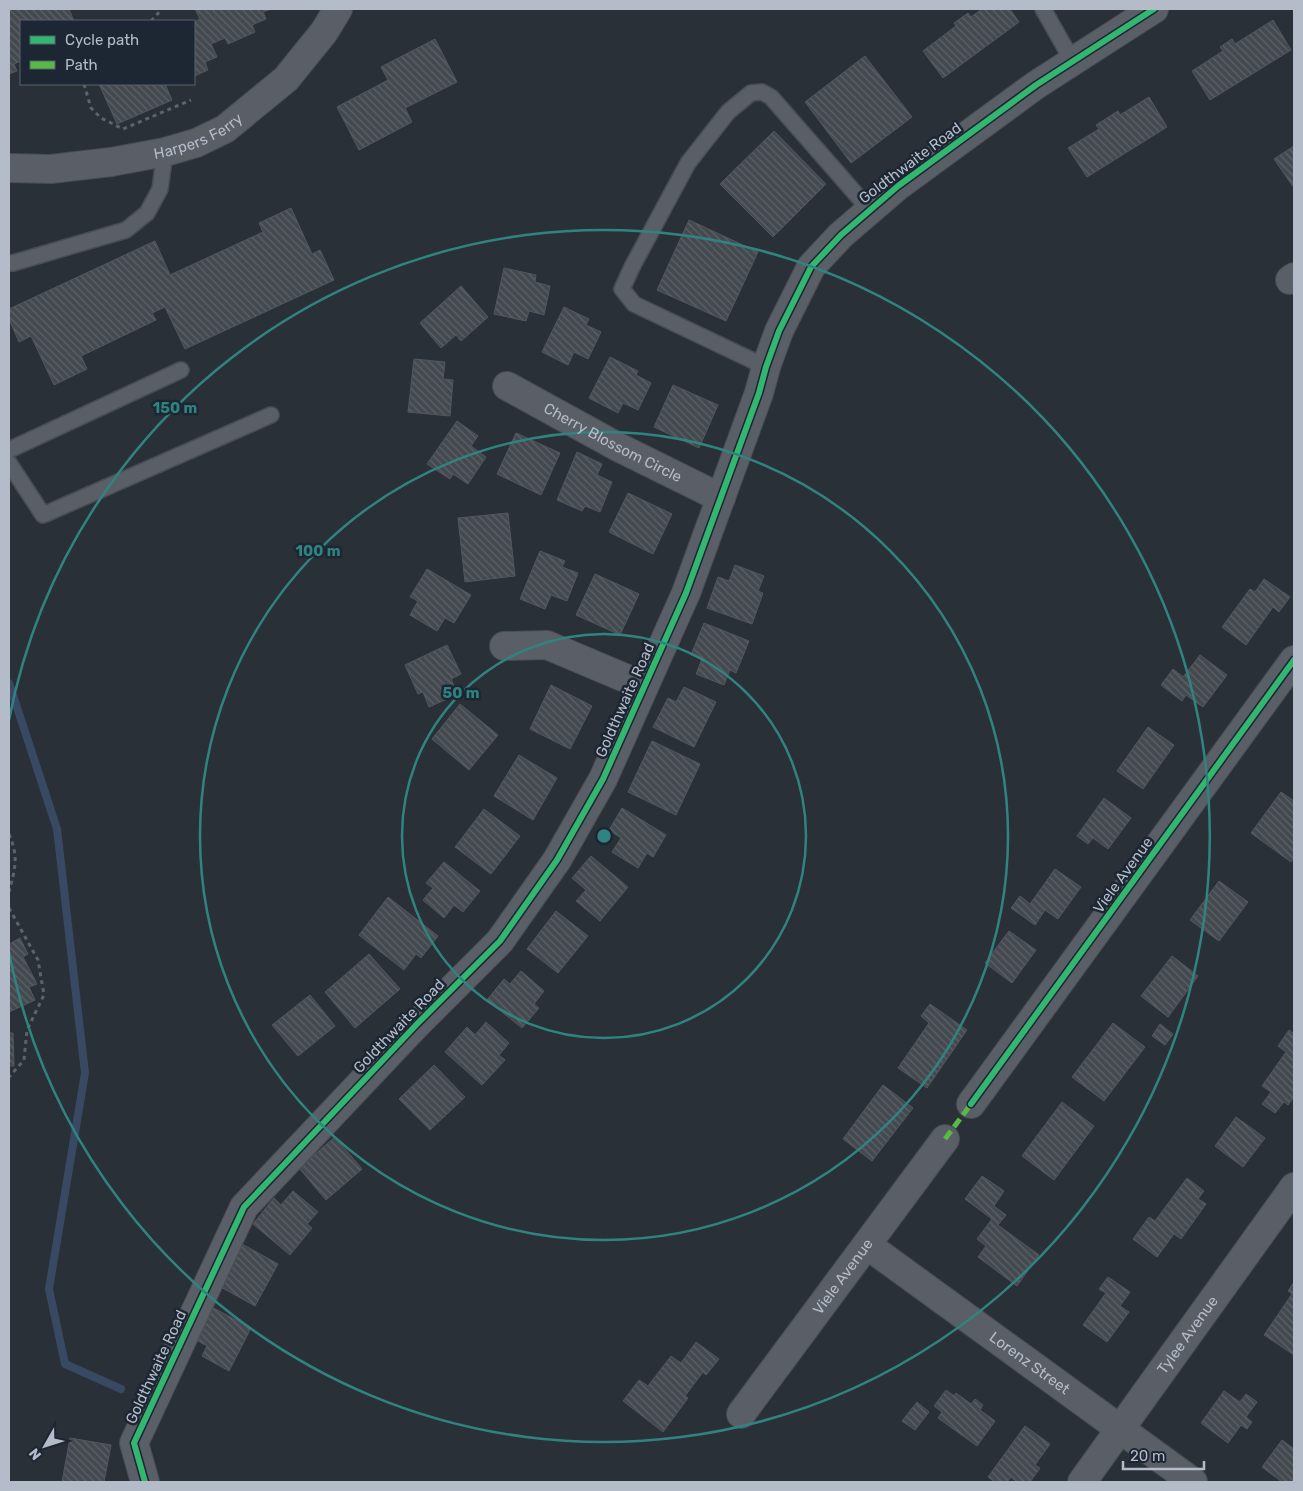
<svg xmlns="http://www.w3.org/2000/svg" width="1303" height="1491" viewBox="0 0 1303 1491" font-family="Rubik,sans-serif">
<defs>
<pattern id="building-back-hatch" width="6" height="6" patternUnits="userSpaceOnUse" patternTransform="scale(1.25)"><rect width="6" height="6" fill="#444950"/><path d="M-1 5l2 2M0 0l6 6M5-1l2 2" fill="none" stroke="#5d6168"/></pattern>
</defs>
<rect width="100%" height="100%" fill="#2a3038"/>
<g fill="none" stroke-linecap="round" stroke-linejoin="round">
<!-- stream -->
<path stroke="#384963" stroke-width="8" d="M9,683L57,829L85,1073L49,1289L65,1364L121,1389"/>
</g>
<!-- building -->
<path fill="url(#building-back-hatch)" stroke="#52575f" d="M9,9H69L74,21H21V61L14,64L17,71L9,74V22H10Z
M195,9H271L263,12L266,19L252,25L255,32L228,44L225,38L211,44L217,57L205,62L208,70L194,76V22L200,19Z
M982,9H1010L1019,22L943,78L923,51L956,26L954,23L968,13L971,17Z
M1273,20L1291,50L1210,100L1192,71L1223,51L1220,47L1232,39L1235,44Z
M435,39L457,82L405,108L412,122L359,150L337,107L388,80L381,67Z
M865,56L912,117L851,163L805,102Z
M99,84H165L172,100L117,124Z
M1149,97L1167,127L1087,177L1068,148L1099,129L1096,125L1118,111L1120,115Z
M774,131L826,184L773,237L720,184Z
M1294,146V188L1274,159Z
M291,208L312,254L320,250L334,280L185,349L165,307L152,313L156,320L81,356L87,369L54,385L31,336L19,342L9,319V309L155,241L170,275L263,232L259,223Z
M689,220L758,252L726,321L657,290Z
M504,268L536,275L535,282L550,286L544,315L529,311L526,321L494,314Z
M461,286L488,317L461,341L456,335L441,348L420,323Z
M564,307L589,319L586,325L601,332L588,359L574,352L568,365L542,352Z
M610,357L638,371L636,375L651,383L638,410L623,403L618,413L589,398Z
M414,359L445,362L443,379L453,380L450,416L408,412Z
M673,385L718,405L699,448L654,427Z
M457,421L478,436L471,446L486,457L468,484L453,474L450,479L427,464Z
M516,433L560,453L541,495L497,474Z
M577,452L602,464L597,475L612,482L600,512L585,506L582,511L557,500Z
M628,493L672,514L653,554L609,532Z
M508,513L515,576L465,582L458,518Z
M540,551L565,561L562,567L578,573L567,601L551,595L545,609L520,599Z
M735,565L764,576L758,591L763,593L752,624L707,608L718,577L729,581Z
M427,569L471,595L454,623L445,618L437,631L410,615L418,601L410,597Z
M595,574L639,594L620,635L576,615Z
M1264,579L1290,597L1279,612L1273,607L1246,645L1222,627L1250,589L1255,592Z
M704,623L749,641L736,673L730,670L724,685L696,674L702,659L691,655Z
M447,645L461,674L451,679L458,694L429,707L423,692L418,694L405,665Z
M1200,655L1227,675L1203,707L1186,695L1182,701L1161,685L1173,669L1183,677Z
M551,685L592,706L570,749L530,729Z
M684,687L716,702L694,747L653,727L668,698L676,702Z
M460,704L498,735L469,770L432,739Z
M1148,727L1174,745L1143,789L1117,771Z
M652,741L700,764L676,815L628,792Z
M519,755L557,778L533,820L494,796Z
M1281,792L1294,801V858L1291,862L1251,833Z
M1104,798L1131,818L1108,849L1093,838L1088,844L1077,836Z
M622,808L666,835L653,857L647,853L638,868L612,852L621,838L609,830Z
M484,809L520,836L491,874L455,847Z
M591,856L628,887L600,921L576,901L586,890L572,878Z
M444,862L480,891L463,912L454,905L444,918L423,900L433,888L426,883Z
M1055,869L1081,887L1058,919L1045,910L1035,925L1011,908L1020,896L1030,904Z
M1219,881L1248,902L1219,941L1190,920Z
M388,897L438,936L421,958L416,954L404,970L359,935Z
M556,911L588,936L558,973L527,949Z
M1009,931L1036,950L1012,983L985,963Z
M20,938L28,954L23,957L37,984L29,987L35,1000L9,1012V944Z
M369,954L400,989L355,1028L325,992Z
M1172,956L1198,976L1168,1017L1141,996Z
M521,971L544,991L534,1004L539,1008L522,1028L487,1000L504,979L510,984Z
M310,995L335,1026L298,1056L272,1025Z
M930,1004L967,1030L927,1088L898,1068L929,1023L921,1016Z
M486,1022L509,1043L499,1055L505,1060L482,1085L445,1052L467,1027L475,1035Z
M1113,1023L1145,1047L1104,1101L1072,1077Z
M1160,1024L1173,1034L1165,1045L1152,1036Z
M1289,1030L1294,1034V1097L1288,1105L1284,1102L1275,1113L1262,1104L1271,1092L1262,1086L1286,1052L1278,1046Z
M9,1033H13L14,1066H9Z
M434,1065L465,1097L430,1130L399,1099Z
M883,1085L913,1108L872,1161L843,1139Z
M1062,1102L1094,1126L1054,1180L1022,1156Z
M1236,1117L1265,1138L1243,1167L1215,1146Z
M335,1137L362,1169L326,1200L299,1168Z
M982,1176L1004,1191L994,1206L1006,1215L998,1225L1039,1255L1017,1286L978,1257L986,1246L977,1239L992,1219L965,1199Z
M1187,1178L1204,1191L1198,1199L1206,1204L1181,1239L1174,1234L1157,1257L1133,1239L1149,1217L1155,1221Z
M293,1191L318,1212L307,1224L312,1228L290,1255L253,1224L274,1198L281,1205Z
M242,1244L278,1264L255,1306L219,1286Z
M1108,1277L1130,1292L1120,1306L1129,1312L1107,1342L1083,1325L1106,1293L1099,1289Z
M1294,1282V1355L1264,1335L1292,1294L1288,1291Z
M208,1305L251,1328L229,1371L202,1356L207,1346L191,1337Z
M696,1342L719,1359L706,1375L703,1372L685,1396L688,1398L663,1432L623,1401L639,1380L648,1386L671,1356L681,1363Z
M946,1390L954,1396L956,1393L971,1404L975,1399L983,1405L980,1410L995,1421L977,1446L938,1418L942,1412L934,1406Z
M1224,1391L1240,1402L1246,1394L1257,1402L1246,1417L1252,1422L1247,1429L1241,1425L1228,1443L1201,1423Z
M917,1402L929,1412L915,1430L902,1421Z
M1025,1426L1050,1444L1035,1465L1040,1468L1030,1482H1017L1011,1477L1007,1482H995L988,1477Z
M70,1438L111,1445L104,1482H62Z
M1282,1440L1294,1449V1482H1282L1262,1467Z"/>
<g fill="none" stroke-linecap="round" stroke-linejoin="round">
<defs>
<path id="lane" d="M1043,9L1072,60
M9,263H13L126,230L147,213L160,189L165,152
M766,367L634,304L622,289L632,267L688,163L728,112L751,93L762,92L771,97L869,209
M9,450L181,370
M9,463L43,515L271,415"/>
<g id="street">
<path id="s1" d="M9,168L51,169L111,162L165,152L196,143L225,129L286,79L324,32L338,9"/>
<path d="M1290,280L1294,277"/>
<path id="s2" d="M507,386L618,447L721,498"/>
<path d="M504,646L547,645L644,686"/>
<path d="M971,1104L1294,660"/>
<path id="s3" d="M867,1245L1193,1482"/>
<path id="s4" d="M741,1414L945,1139"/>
<path d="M145,1482L134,1443L244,1207L417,1024L500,941L557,860L603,779L686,593L759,393L766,367L779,331L811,267L841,235L898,186L1036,85L1154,9"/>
<path id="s5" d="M1082,1482L1294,1187"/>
</g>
</defs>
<!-- lane casing -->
<use href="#lane" stroke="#484c53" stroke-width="18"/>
<!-- street casing -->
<use href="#street" stroke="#484c53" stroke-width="30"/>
<!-- path -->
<path stroke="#5d636a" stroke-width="3" stroke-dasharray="4 4" stroke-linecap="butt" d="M151,21L162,9
M84,84L91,108L101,118L123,129L191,100
M9,834C19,857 15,869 9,892
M9,908L38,960L44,995L27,1030L24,1060L9,1077"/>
<!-- lane -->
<use href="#lane" stroke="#5a5e66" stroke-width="15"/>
<!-- street -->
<use href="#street" stroke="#5a5e66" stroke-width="28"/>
<!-- quiet -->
<path stroke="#58b947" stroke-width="5" stroke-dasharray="10 5" stroke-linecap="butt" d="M945,1139L971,1104"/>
<defs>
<path id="cycleway" d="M971,1104L1294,660
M145,1482L134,1443L244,1207L417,1024L500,941L557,860L603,779L686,593L759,393L766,367L779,331L811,267L841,235L898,186L1036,85L1154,9"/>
</defs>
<!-- cycleway casing -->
<use href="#cycleway" stroke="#1d2633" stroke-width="9"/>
<!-- cycleway -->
<use href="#cycleway" stroke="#33b770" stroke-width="6"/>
</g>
<!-- distance rings -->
<g fill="none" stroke="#308480" stroke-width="2.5">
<circle cx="604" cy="836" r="202"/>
<circle cx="604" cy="836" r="404"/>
<path d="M9 720A606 606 0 1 1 9 952"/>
</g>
<g text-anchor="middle" stroke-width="5" stroke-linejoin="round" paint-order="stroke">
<!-- street labels -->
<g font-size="15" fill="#b4bcc9" stroke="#1d2633">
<text dy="5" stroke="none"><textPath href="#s1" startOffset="194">Harpers Ferry</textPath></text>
<text transform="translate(910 163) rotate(-37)" y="5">Goldthwaite Road</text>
<text dy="5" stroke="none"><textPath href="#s2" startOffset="120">Cherry Blossom Circle</textPath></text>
<text transform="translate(625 700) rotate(-66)" y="5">Goldthwaite Road</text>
<text transform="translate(1123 875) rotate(-54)" y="5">Viele Avenue</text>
<text transform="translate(399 1026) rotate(-46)" y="5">Goldthwaite Road</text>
<text dy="5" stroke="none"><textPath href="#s4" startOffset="171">Viele Avenue</textPath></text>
<text dy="5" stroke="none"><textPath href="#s5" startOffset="181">Tylee Avenue</textPath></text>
<text dy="5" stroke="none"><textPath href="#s3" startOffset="201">Lorenz Street</textPath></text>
<text transform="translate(156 1367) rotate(-65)" y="5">Goldthwaite Road</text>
</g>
</g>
<circle cx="604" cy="836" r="8" fill="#308480" stroke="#1d2633" stroke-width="2.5"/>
<g font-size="15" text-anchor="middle" font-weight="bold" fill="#308480" stroke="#1d2633" stroke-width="5" stroke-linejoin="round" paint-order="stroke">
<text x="175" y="413">150 m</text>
<text x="318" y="556">100 m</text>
<text x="461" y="698">50 m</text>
</g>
<!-- border -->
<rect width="1303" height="1491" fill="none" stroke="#b4bcc9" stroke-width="20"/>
<!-- legend -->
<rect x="20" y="20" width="175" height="65" fill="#1d2633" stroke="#59626f"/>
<rect x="30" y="36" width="25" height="8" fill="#33b770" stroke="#59626f"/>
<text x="65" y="45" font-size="15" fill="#b4bcc9">Cycle path</text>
<rect x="30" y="61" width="25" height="8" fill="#58b947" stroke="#59626f"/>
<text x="65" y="70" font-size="15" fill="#b4bcc9">Path</text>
<!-- north arrow -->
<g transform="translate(45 1446) rotate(231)" stroke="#1d2633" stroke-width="4" paint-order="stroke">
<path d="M0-4L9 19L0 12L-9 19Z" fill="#b4bcc9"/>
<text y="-8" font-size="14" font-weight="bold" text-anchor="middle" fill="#b4bcc9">N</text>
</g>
<!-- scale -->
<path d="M1123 1461v8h81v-8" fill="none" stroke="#b4bcc9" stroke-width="2.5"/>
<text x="1130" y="1461" font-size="15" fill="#b4bcc9" stroke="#1d2633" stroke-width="4" paint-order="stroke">20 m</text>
</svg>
